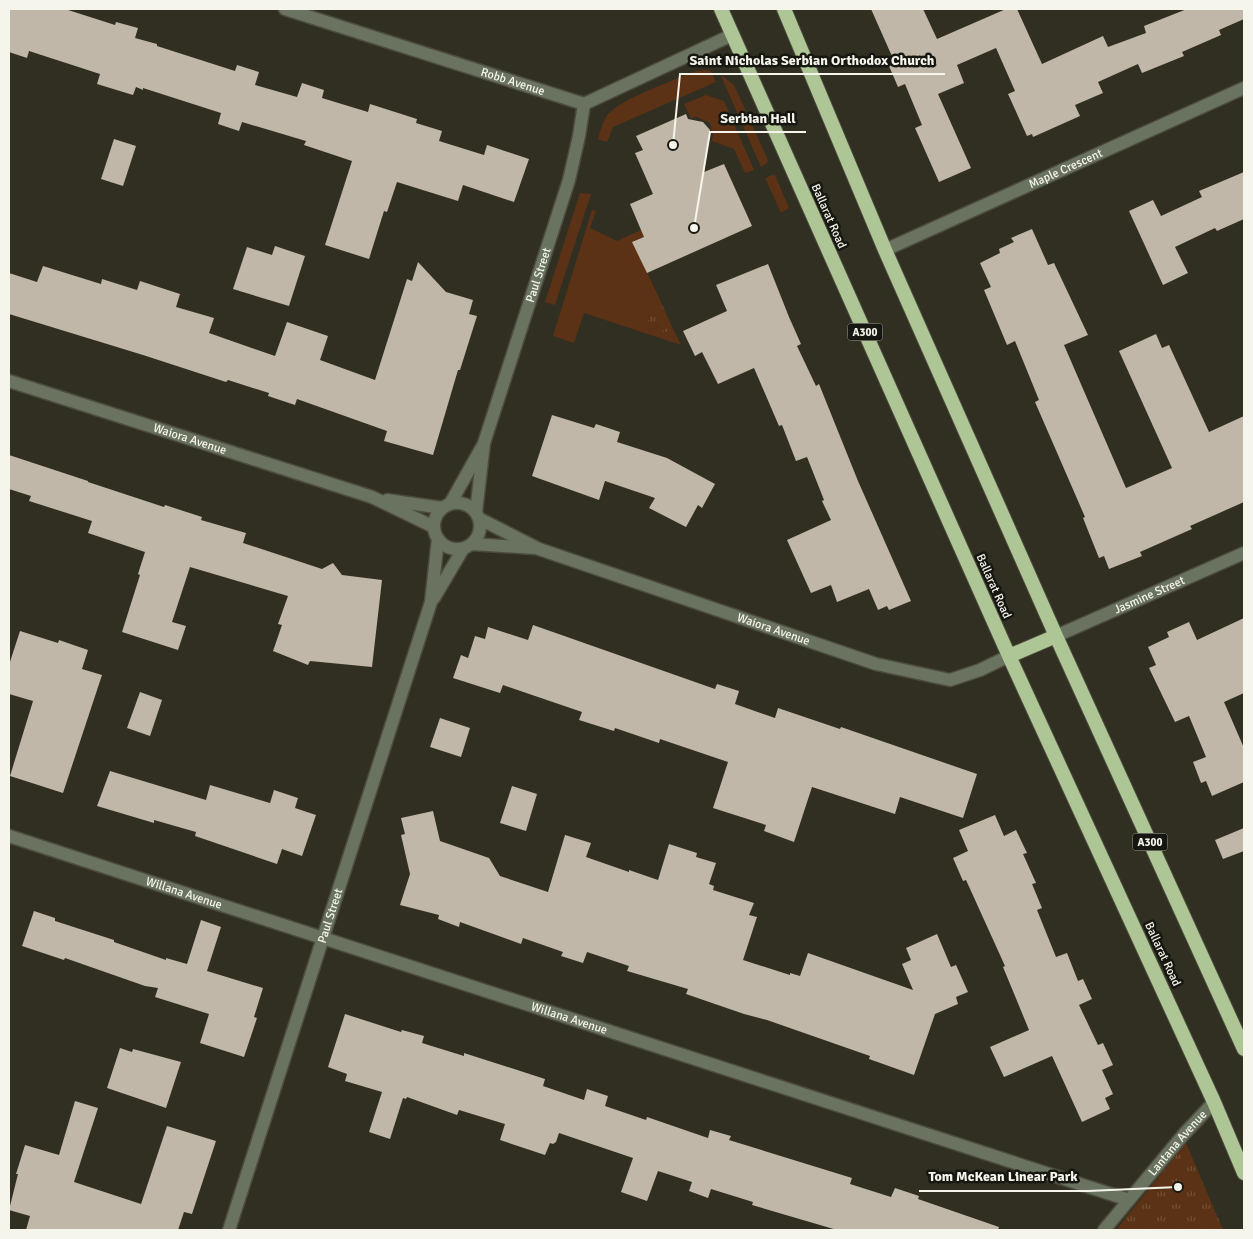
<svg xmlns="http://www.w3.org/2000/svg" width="1253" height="1239" viewBox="0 0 1253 1239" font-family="Signika,sans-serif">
<defs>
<pattern id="park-tufts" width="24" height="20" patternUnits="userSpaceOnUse" patternTransform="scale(1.25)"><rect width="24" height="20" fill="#5b3215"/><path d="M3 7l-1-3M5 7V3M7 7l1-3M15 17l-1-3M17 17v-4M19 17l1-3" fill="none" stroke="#735037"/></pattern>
</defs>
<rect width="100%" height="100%" fill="#302f22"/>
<!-- grass -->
<path fill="#5b3215" d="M705,70L711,71L716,82L613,127L607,142L598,139C600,132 602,124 606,117C617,100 666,84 685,75L696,71Z
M721,76L724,77L734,85L768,160L767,163L761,167Z
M706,95L724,101L754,170L745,173L734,149L712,141L713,136L710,123L697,117L691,118L684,104Z
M772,175H775L789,208L781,213L765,178Z
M580,193L591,194L555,305L545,302Z
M592,210L596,211L590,228L617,241L641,230L644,237L633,242L659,298L644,305L650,320L647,322L650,330L661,326L664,333L673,329L681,345L584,313L574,343L553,336Z"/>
<!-- park -->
<path fill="url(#park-tufts)" d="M659,298L673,329L664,333L660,326L650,330L647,321L650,320L644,305Z
M1186,1143L1223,1230H1116Z"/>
<!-- building -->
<path fill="#c1b7a8" d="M9,9H65L115,25L116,22L138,28L135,38L157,44V46L235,71L237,65L259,72L255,85L297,97L302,83L324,90L322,98L368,112L370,104L417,119L416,123L442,131L439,141L484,155L487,145L529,159L514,202L463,185L458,201L397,182L387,212L384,211L369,259L325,245L352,161L304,145L306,141L242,122L239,131L218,124L221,113L143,88V90L136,87L133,95L97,84L100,74L29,51L27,58L9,52Z
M871,9H923L937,39L1006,9H1017L1042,64L1103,36L1108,47L1146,33L1144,26L1187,9H1244V19L1219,30L1221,35L1182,52L1184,56L1142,73L1138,64L1098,82L1103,93L1075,105L1080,116L1033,137L1032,134L1027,136L1008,94L1015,91L996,48L957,65L964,83L938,94L971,168L939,182L915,128L922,125L905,84L898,87L889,66L895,63Z
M686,114L688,119L703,122L710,130L704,172L724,164L752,226L647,273L632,242L644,237L630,204L653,194L635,153L643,150L636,136Z
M114,139L136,146L123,186L101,179Z
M1244,172V219L1217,231L1215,228L1175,247L1188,273L1163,285L1129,211L1153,200L1161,216L1202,197L1199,191Z
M1032,229L1048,265L1054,263L1088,335L1064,345L1126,488L1172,468L1119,351L1156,334L1162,348L1169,345L1209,432L1244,416V502L1190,526L1192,529L1140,552L1142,556L1109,569L1104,556L1099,558L1083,518L1085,517L1035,402L1039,400L1015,341L1007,345L984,290L991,287L980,263L1000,253L999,249L1014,242L1011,238Z
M275,246L305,256L289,306L233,289L247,247L272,255Z
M418,262L446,292L473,300L469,314L477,316L460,370H458L433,455L384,441L387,431L297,399L295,405L268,396L269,393L228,380L226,382L143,355L9,314V273L37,282L43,266L101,284L102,279L137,290L140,281L180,294L176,307L214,318L209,333L275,356L287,322L328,336L320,360L375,380L407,279L412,281Z
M768,264L789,317L801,344L797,346L816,386L819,384L858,481L911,601L889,610L887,606L878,610L869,589L837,602L831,585L811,593L787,540L831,520L822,501L824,500L807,457L796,461L782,425L779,426L754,368L718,384L702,352L695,356L683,331L727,311L716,285Z
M552,415L594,428L596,424L620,432L617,442L667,458L715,484L702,508L698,505L686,527L649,508L655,498L605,481L599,500L532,476Z
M9,455L88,481V482L164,507L165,505L202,517L201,520L246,533L243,543L322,569L333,563L342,575L382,580L372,667L310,661L308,665L273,651L282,625L278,624L288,596L190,567L172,622L186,626L178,650L122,632L140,575L138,574L145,552L88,533L92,521L29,501L31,496L9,489Z
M1244,618V693L1224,702L1244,748V782L1212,796L1206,781L1201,783L1193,762L1206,757L1189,716L1175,722L1149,668L1156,665L1148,647L1169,637L1167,632L1189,622L1197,640Z
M533,625L715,689L717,684L739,691L735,704L775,718L778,708L840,729L841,727L977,774L963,818L900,797L895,814L812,787L794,842L764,831L766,825L713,808L728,762L660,739L659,743L615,728L614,731L579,720L582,712L503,685L500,693L453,678L461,655L468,658L475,636L485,639L488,627L528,640Z
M20,631L58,643L59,640L88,650L82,669L102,675L63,793L10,776L33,701L9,694V665Z
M140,692L162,700L150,736L127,728Z
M440,718L470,728L461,757L430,747Z
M110,771L206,800L210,785L270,803L274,790L298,798L295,808L316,815L302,856L282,849L277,864L195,836L196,832L154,820V823L97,806Z
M512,786L537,794L526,831L500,823Z
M433,811L440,841L489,858L500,876L548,892L565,835L591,843L586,857L629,872V870L658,880L669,844L697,853L696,857L716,863L709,884L714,886L713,890L754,903L749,915L757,917L743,960L790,975V973L800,976L808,953L913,990L902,964L911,960L906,948L937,934L951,967L956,965L968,992L956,997L958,1004L935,1014L914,1075L869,1059L870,1056L767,1020L744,1014L686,994L688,989L627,971L629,966L587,952L583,963L561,956L563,952L523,938L521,944L460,922L459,927L438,919L439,915L400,905L410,874L401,835L405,834L401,818Z
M995,815L1004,836L1016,830L1027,853L1023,854L1036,883L1032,884L1042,908L1037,910L1056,957L1067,953L1078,981L1083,979L1092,999L1079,1005L1098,1045L1103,1043L1113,1065L1102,1070L1113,1094L1105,1098L1110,1109L1082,1122L1052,1056L1004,1077L990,1047L1029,1030L1003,967L1005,966L966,880L963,881L953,858L968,851L959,830Z
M1244,828V851L1223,859L1215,840Z
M34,911L55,918V921L114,940V942L166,960V958L187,964L201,920L221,927L207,971L263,988L254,1017L257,1018L244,1057L200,1043L209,1014L155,997L158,988L145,986L65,958L64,960L22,946Z
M345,1014L401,1032L402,1030L424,1036L422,1043L464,1056V1053L545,1079L543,1086L584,1100L587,1089L608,1096L605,1106L646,1120L647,1117L708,1138L710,1130L731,1136L729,1140L852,1178L850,1184L891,1197L895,1188L919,1196L918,1199L999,1227L998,1230H837L752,1205L753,1202L711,1189L708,1198L689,1191L692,1182L658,1171L647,1201L621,1192L633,1158L559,1133L556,1142L553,1144L550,1143L545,1155L500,1140L505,1124L459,1110L457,1115L407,1097L406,1099L403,1098L390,1139L369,1132L382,1092L345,1081L347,1074L328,1067Z
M120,1048L132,1052L133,1049L181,1062L166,1108L107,1088Z
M75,1101L98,1108L74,1182L141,1204L167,1126L216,1141L192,1214L184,1212L178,1230H26L30,1216L9,1210L18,1174H16L25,1145L59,1155Z"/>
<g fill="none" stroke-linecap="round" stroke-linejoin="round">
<defs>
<g id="minor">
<path id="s1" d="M285,9L584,104L732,35"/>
<path id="s2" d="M885,250L1244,88"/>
<path d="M450,504L482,447"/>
<path id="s3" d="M476,512L484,443L569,180L579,136L584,104"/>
<path d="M434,598L463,549"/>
<path id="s4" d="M9,836L1129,1200"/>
<path id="s5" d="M229,1230L431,602L438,539"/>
<path id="s6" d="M1104,1230L1184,1134L1214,1102"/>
</g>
<g id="tertiary">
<path id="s7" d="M9,381L372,497L434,527"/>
<path d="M387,500L442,508"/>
<circle cx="457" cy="526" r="23"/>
<path id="s8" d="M480,519L539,549L876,664L950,680L980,670L1009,656"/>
<path d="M472,544L534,548"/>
<path id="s9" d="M1056,636L1244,553"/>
</g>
<path id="trunk" d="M721,9L1009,656L1214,1102L1244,1173
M784,9L885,250L1056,636L1244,1049
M1009,656L1056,636"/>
</defs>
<!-- minor casing -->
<use href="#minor" stroke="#4c4b3e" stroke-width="15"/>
<!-- tertiary casing -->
<use href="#tertiary" stroke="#4c4b3e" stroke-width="15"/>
<!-- trunk casing -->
<use href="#trunk" stroke="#4c4b3e" stroke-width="16"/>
<!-- minor -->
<use href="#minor" stroke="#69735f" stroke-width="12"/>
<!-- tertiary -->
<use href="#tertiary" stroke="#69735f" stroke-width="12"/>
<!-- trunk -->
<use href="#trunk" stroke="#aec696" stroke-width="14"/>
</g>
<g text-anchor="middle" stroke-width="5" stroke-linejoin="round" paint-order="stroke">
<!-- shield labels -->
<g fill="#171711" stroke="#b3b2aa" stroke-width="1">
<rect x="847.5" y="323.5" width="35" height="17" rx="4"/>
<rect x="1132.5" y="833.5" width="35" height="17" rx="4"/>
</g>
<g font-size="11" font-weight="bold" fill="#f6f5ec">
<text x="865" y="336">A300</text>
<text x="1150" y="846">A300</text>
</g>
<!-- street labels -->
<g font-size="12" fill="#f6f5ec" stroke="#171711">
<text dy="4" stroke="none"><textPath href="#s1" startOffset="239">Robb Avenue</textPath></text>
<text dy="4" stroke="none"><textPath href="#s2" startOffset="198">Maple Crescent</textPath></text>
<text transform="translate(829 216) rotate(66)" y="4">Ballarat Road</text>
<text dy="4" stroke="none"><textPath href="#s3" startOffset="246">Paul Street</textPath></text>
<text dy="4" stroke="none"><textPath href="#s7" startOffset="190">Waiora Avenue</textPath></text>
<text transform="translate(994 586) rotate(66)" y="4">Ballarat Road</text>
<text dy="4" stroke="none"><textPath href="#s9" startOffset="102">Jasmine Street</textPath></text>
<text dy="4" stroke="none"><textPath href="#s8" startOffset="314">Waiora Avenue</textPath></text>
<text dy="4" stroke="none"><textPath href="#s4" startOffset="184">Willana Avenue</textPath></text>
<text dy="4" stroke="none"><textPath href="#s5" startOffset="330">Paul Street</textPath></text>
<text transform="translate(1163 954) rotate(65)" y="4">Ballarat Road</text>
<text dy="4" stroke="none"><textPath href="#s4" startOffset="589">Willana Avenue</textPath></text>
<text dy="4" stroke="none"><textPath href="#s6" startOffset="114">Lantana Avenue</textPath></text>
</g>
</g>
<!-- callouts -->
<path fill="none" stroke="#f6f5ec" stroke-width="2" d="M673 145L680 74H945M694 228L710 132H806M1178 1187L1088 1191H919"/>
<g fill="#f6f5ec" stroke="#171711" stroke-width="2">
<circle cx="673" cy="145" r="5"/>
<circle cx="694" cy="228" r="5"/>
<circle cx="1178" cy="1187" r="5"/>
</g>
<g font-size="14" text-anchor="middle" font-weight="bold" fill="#f6f5ec" stroke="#171711" stroke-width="5" stroke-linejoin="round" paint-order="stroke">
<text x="812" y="65">Saint Nicholas Serbian Orthodox Church</text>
<text x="758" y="123">Serbian Hall</text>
<text x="1003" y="1181">Tom McKean Linear Park</text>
</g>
<!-- border -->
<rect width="1253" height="1239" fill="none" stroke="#f6f5ec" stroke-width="20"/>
</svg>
